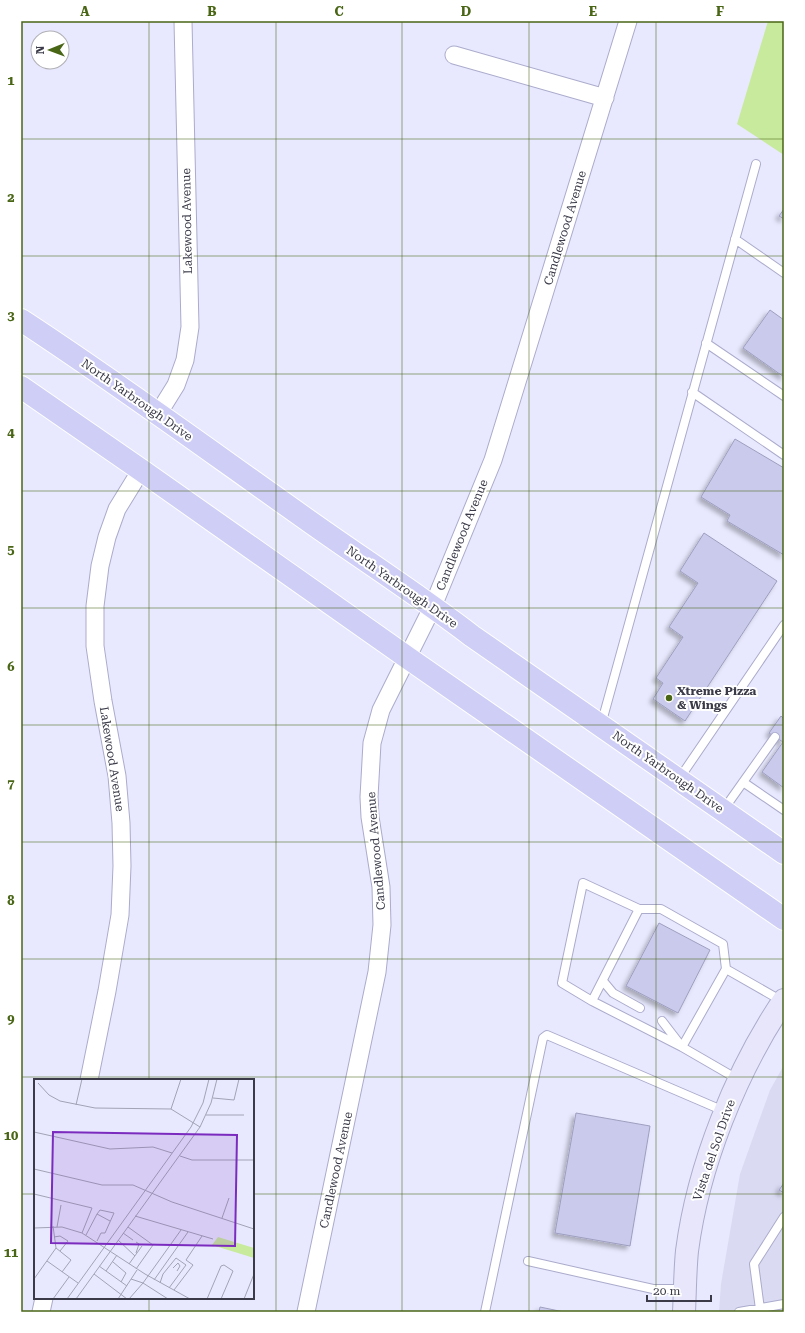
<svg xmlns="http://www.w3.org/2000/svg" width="805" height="1333" viewBox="0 0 805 1333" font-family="'Roboto Serif',serif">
<defs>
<filter id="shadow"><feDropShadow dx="-3.5" dy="3.5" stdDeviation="2" flood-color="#0004"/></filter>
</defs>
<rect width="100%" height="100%" fill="#e8e9fe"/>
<!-- built -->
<path fill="#dadaf3" d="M784,1065V1312H719L721,1284L740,1174L770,1090Z"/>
<!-- green -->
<path fill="#c8ea9c" d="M768,21H784V155L737,124Z"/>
<!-- building -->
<path fill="#cacbec" stroke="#9e9ebf" filter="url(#shadow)" d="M784,209V219L779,216Z
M770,310L784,320V377L743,348Z
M735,439L784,468V555L727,521L730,515L701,497Z
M704,533L777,581L685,721L653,699L663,683L656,678L683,637L669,627L698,583L680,571Z
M781,716L784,719V788L762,772L783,742L769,733Z
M659,923L710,950L678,1013L626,986Z
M576,1113L650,1126L630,1246L555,1233Z
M784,1183V1193L779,1190Z
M540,1307L564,1312H539Z"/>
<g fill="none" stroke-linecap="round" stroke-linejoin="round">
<defs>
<path id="lane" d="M735,239L784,273
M706,343L784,396
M692,392L784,455
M601,725L756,164
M679,779L784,625
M743,782L784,810
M724,809L775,737
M639,909L592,1001L682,1047L739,1080
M603,981L613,993L640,1008
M592,1001L562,983L583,883L639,909H661L723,944L726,969L782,1001
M662,1021L682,1047L726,969
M528,1261L653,1289H684
M760,1309L754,1264L784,1217
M485,1312L543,1038L547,1035L724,1111
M739,1312L784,1304"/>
<path id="street" d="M454,55L605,98
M158,414L176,385L185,360L190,327L183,21
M89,1080L107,991L120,915L122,866L121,823L117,776L103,701L95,646V606L100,566L107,537L117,509L141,470
M41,1312L44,1298
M306,1312L377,972L382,925L381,887L370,817L369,797L372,743L381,710L433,606L493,460L628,21"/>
<path id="secondary" d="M684,1312C685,1292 685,1271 687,1251C698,1166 736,1071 784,1000"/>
<path id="primary" d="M21,320C116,382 207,449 299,514C356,555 416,593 472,636L784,853
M21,387L141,470L408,658L784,919"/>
</defs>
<!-- lane casing -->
<use href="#lane" stroke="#ababcc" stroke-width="10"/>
<!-- street casing -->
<use href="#street" stroke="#ababcc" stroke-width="19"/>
<!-- secondary casing -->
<use href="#secondary" stroke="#ababcc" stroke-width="24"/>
<!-- primary casing -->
<use href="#primary" stroke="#fff" stroke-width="24"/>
<!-- lane -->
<use href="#lane" stroke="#fff" stroke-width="8"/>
<!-- street -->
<use href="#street" stroke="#fff" stroke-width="17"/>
<!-- secondary -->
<use href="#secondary" stroke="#e7e6fa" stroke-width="22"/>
<!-- primary -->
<use href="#primary" stroke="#cecef6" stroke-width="22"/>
</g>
<!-- grid -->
<path fill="none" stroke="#496516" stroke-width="1" stroke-opacity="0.55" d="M149,21V1080M276,21V1312M402,21V1312M529,21V1312M656,21V1312M21,139H784M21,256H784M21,374H784M21,491H784M21,608H784M21,725H784M21,842H784M21,959H784M21,1077H784M21,1194H35M253,1194H784M149,1298V1312"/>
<!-- markers -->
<circle fill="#496516" stroke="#fff" stroke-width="1.5" cx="669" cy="698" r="4"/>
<g text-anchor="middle" stroke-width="4" stroke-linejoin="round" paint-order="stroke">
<!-- street labels -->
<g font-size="12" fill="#3a3a48" stroke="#fff">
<text transform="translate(187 221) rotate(-91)" y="4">Lakewood Avenue</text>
<text transform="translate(565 228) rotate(-73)" y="4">Candlewood Avenue</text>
<text transform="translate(137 400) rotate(35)" y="4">North Yarbrough Drive</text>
<text transform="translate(462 535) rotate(-68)" y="4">Candlewood Avenue</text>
<text transform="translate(402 587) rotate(35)" y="4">North Yarbrough Drive</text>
<text transform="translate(112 759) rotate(81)" y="4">Lakewood Avenue</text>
<text transform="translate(668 772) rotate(35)" y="4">North Yarbrough Drive</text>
<text transform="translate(376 851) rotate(-95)" y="4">Candlewood Avenue</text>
<text transform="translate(714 1150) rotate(-71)" y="4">Vista del Sol Drive</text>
<text transform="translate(336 1170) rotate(-78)" y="4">Candlewood Avenue</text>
</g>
<!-- poi labels -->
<g font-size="12" font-weight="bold" fill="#3a3a48" stroke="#fff" text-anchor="start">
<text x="677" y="695">Xtreme Pizza<tspan x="677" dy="14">&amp; Wings</tspan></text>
</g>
</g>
<!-- overview -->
<g transform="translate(34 1079)">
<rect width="220" height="220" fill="#e8e9fe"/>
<path d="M184,158L220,169V179L178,166Z" fill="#c8ea9c"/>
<path fill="none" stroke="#a2a3b5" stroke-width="1" d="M4,4L15,16L26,22L61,29L137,30L166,48M179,19L200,21L205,0M42,26L48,0M137,30L147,0M172,36H210M0,53L76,70L119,68L138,74M146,77L158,81H220M0,90L68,106H99L138,123L220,150M0,115L58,129L48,154M101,137L179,160M188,139L195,119M23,148L27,126M94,148L119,166L102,190M0,149L28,148L48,154L111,195L156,220M89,154L99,161M52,156L63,135L76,142M20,158L26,157L34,162L26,172M84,161L101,177M63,162L67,154H71L80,134L66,131L63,135M102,163L105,165L102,174M22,169L37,181L28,193M13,182L44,204M79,183L92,194L87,203M95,185L108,167M65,187L93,207M139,189L144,184L146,187L143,192M72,192L83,176M60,195L93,220M0,200L22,169L19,147M97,200L109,204L134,220M120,201L154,153M126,204L129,195L142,179L152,186L135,209M140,211L159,186L152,181L168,157M19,220L35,198M33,220L157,48L169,24L175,0M42,220L166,48L177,24L183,0M84,220L103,191M95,220L109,204L147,151M173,220L187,187L190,186L199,192L187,220M210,220L220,195"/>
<path fill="#7b2cbf" fill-opacity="0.15" stroke="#7b2cbf" stroke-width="2" d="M19,53L203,56L201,167L17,164Z"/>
<rect width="220" height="220" fill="none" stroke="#3a3a48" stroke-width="2"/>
</g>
<!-- border -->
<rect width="805" height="1333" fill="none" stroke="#ffffff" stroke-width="44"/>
<!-- north arrow -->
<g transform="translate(50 50) rotate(269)"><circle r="19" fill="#ffffff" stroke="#b0b0b6"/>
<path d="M0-3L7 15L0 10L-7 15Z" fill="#496516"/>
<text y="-6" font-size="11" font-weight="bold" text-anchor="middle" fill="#3a3a48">N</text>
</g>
<!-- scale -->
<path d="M647 1295v6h64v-6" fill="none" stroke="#3a3a48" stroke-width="2"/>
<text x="653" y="1295" font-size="12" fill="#3a3a48" stroke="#ffffff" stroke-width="3" paint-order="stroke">20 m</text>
<rect x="22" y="22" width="761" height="1289" fill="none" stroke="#496516" stroke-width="1.5"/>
<g font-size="13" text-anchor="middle" font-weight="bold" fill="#496516">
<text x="85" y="16">A</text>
<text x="212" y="16">B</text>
<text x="339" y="16">C</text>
<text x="466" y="16">D</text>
<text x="593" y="16">E</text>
<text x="720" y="16">F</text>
<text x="11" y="85">1</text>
<text x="11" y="202">2</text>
<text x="11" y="320">3</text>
<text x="11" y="437">4</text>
<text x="11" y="554">5</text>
<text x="11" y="671">6</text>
<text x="11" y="788">7</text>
<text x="11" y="905">8</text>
<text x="11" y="1023">9</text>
<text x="11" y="1140">10</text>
<text x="11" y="1257">11</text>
</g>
</svg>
